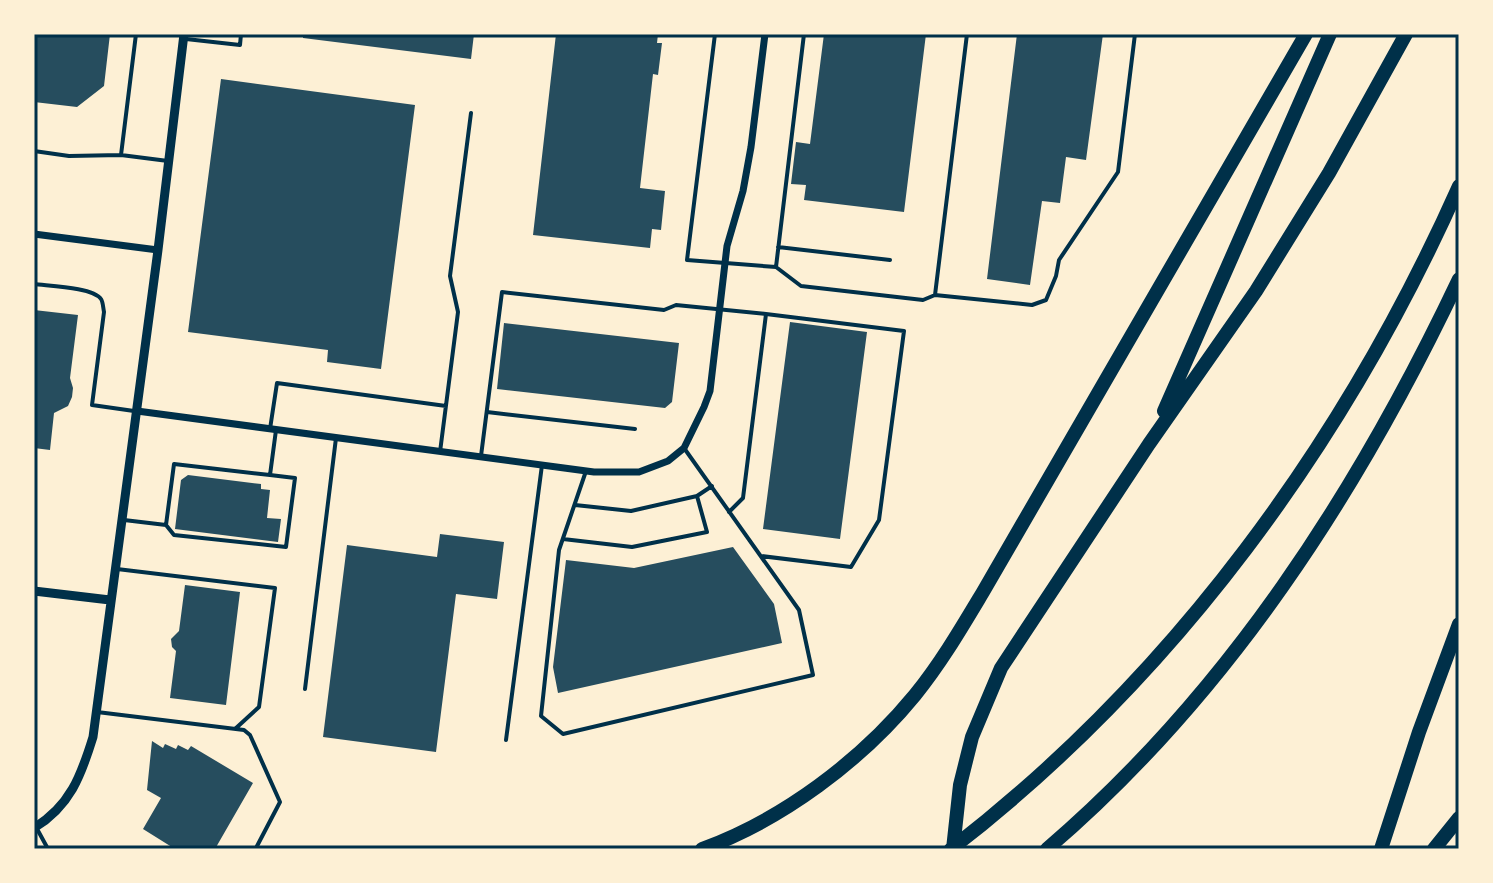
<svg xmlns="http://www.w3.org/2000/svg" width="1493" height="883" viewBox="0 0 1493 883" font-family="'Source Serif 4',serif">
<rect width="100%" height="100%" fill="#fdf0d5"/>
<!-- building -->
<path fill="#264d5e" d="M34,34H110L104,86L77,107L34,102Z
M303,34H474L471,59L303,38Z
M556,34H658L657,43H662L658,75L653,74L640,188L665,191L661,230L652,229L650,248L533,235Z
M824,34H926L904,212L804,200L806,185L791,184L796,142L810,144Z
M1017,34H1103L1086,160L1066,157L1060,203L1042,201L1030,285L987,279Z
M221,79L415,105L381,369L327,362L328,350L188,332Z
M34,310L78,315L70,378L73,388L72,397L68,406L54,413L50,450L34,448Z
M790,322L867,332L840,539L763,529Z
M504,323L679,343L672,402L665,408L497,389Z
M188,475L261,484V489L270,490L267,518L281,519L278,542L175,529L181,480Z
M440,534L504,542L497,599L456,594L436,752L323,737L347,545L437,557Z
M733,547L774,604L782,643L558,693L553,667L566,560L634,568Z
M185,585L240,592L226,705L170,698L176,651L172,647L171,639L179,631Z
M152,741L163,748L165,744L176,749L178,745L188,750L191,746L253,783L215,849H175L143,829L161,798L147,790Z"/>
<g fill="none" stroke-linecap="round" stroke-linejoin="round">
<!-- service -->
<path stroke="#003049" stroke-width="4" d="M136,34L121,155L168,161
M715,34L687,260L776,267L804,34
M186,39L240,45L241,34
M34,151L69,156L121,155
M778,247L890,260
M776,267L801,286L923,300L935,295L967,34
M34,284C48,286 93,287 101,299C103,302 103,307 104,312L92,405L134,411
M935,295L1032,305L1046,300L1056,276L1059,260L1118,172L1135,34
M487,412L635,429
M270,429L277,383L446,406
M440,452L458,312L450,276L471,113
M481,456L502,292L664,310L676,305L766,314L743,498L729,512
M586,471L559,550L541,716L563,734L813,675L799,610L684,448
M575,505L631,511L697,496
M124,520L166,525L174,464L270,475L276,430
M166,525L174,535L286,547L295,478L270,475
M563,539L632,547L707,532L697,496L712,486
M761,556L851,567L879,520L904,331L766,314
M117,569L275,588L259,707L235,729
M305,689L336,438
M97,712L244,730L250,735L280,802L256,848
M506,740L542,465
M36,827L48,849"/>
<!-- minor -->
<path stroke="#003049" stroke-width="7" d="M34,234L158,250
M137,411L594,472H639L668,461L684,448L704,407L710,391L727,246L743,191L751,147L765,34"/>
<!-- tertiary -->
<path stroke="#003049" stroke-width="9" d="M34,591L110,600
M34,828C70,806 81,776 93,737L158,250L184,34"/>
<!-- motorway -->
<path stroke="#003049" stroke-width="14" d="M1164,411L1330,34
M702,849C782,820 861,761 915,695C941,663 962,627 983,592L1306,34
M951,849C1174,677 1345,442 1459,186
M953,849L960,785L972,737L1001,668L1149,444L1256,291L1329,173L1406,34
M1047,849C1228,694 1358,492 1459,279
M1381,849L1419,732L1459,624
M1434,849L1459,818"/>
</g>
<!-- border -->
<rect width="1493" height="883" fill="none" stroke="#fdf0d5" stroke-width="72"/>
<rect x="36" y="36" width="1421" height="811" fill="none" stroke="#003049" stroke-width="3"/>
</svg>
